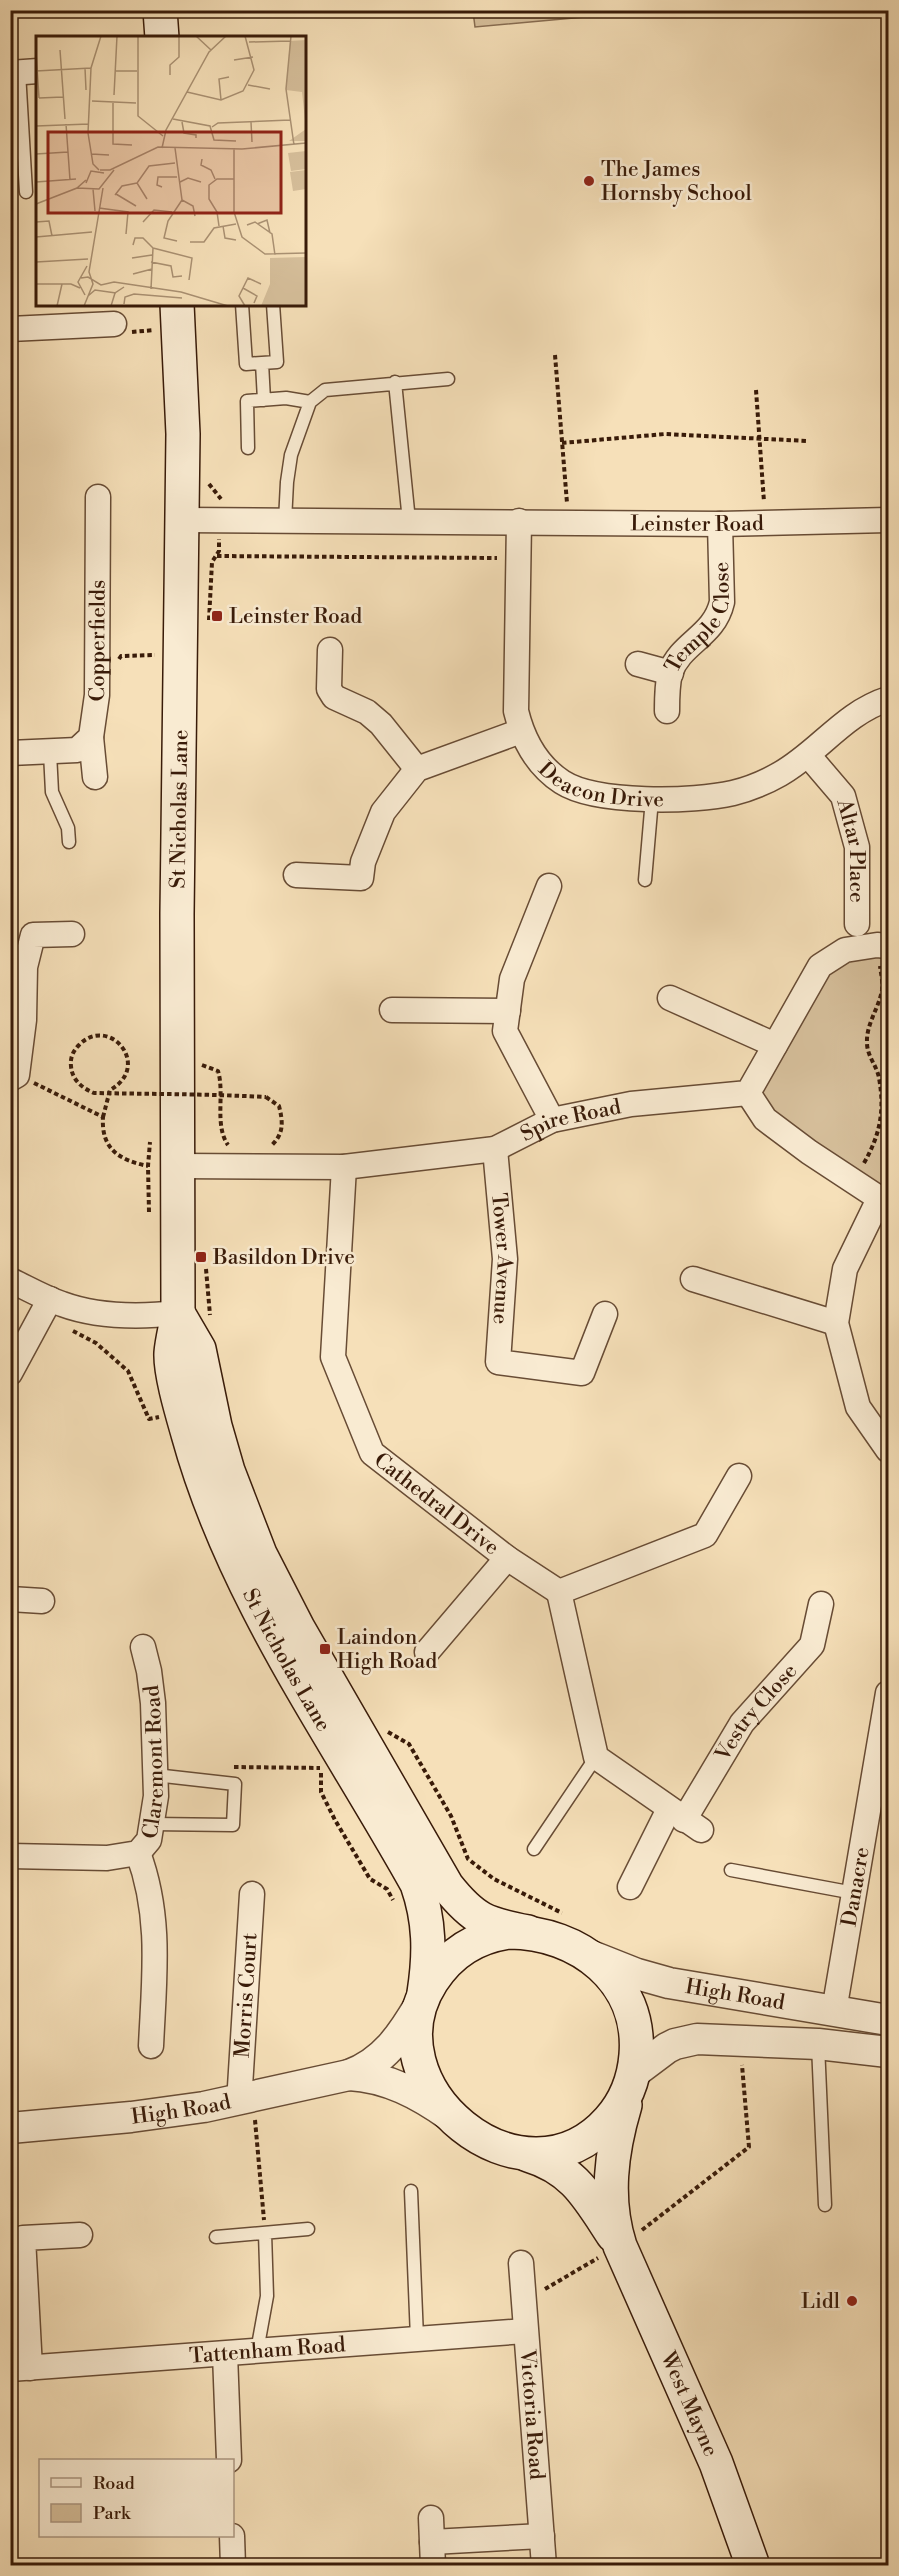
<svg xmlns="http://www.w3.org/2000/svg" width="899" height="2576" viewBox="0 0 899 2576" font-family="'Libre Bodoni',serif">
<rect width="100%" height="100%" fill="#f6e0b9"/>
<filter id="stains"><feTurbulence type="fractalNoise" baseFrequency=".00333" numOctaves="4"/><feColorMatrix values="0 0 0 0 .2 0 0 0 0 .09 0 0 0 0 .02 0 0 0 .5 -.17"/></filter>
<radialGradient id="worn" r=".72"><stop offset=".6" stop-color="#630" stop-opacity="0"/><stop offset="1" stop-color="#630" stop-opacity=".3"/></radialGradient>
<!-- green -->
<path fill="#d6bf9b" stroke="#886d52" stroke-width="1.5" d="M616,10L617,14L475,27L473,11Z
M845,950L888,955V1202L748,1093Z"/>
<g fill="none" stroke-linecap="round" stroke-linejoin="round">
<defs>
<path id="service" d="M19,72L26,192
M242,304L246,364L277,362L273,304
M262,363L264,400
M395,382L409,521
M248,448L247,401L286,398L310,402
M285,521L287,482L291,455L310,402L325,390L448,379
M50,753L52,792L68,828L69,842
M645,880L652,799
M152,1824L233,1825L235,1784L155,1775
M534,1849L596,1757
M731,1870L854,1893
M818,2045L825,2205
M411,2191L417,2338
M216,2237L308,2229
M257,2351L267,2296L265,2233"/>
<g id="minor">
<path d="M10,73L38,71"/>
<path d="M10,329L114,324"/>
<path id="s1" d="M183,520L720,524L888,520"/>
<path id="s2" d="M519,521L516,711C523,740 536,765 562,782C596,804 694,802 733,793C749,789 766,782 780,774C819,752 844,713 888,699"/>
<path d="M330,650L329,689L334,697L367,712L381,724L417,769"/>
<path d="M638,664L671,673"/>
<path id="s3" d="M667,711C667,699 667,685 670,673C681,642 714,637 722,602L720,524"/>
<path d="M91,737L95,777"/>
<path id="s4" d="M10,753L77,750L91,737L97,695L98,497"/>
<path id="s5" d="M808,755L843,796L857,847V924"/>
<path d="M296,875L361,878L363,862L383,812L417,769L521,731"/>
<path d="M549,886L512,979L505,1031L552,1120"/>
<path d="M670,998L775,1045"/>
<path d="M392,1010L508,1011"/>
<path d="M10,1079L17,1075L24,1020L25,967L33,935L72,934"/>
<path d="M748,1093L765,1119L809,1152L888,1204"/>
<path id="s6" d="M495,1149L505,1259L498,1362L582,1373L605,1314"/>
<path id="s7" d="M179,1166L344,1167L495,1149L552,1120L631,1104L748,1093L820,966L845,950L877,945L888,946"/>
<path id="s8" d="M344,1167L333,1357L372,1453L507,1558L559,1592L705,1535L739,1476"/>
<path d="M879,1199L845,1269L836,1323L858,1407L888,1450"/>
<path d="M693,1279L836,1323"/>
<path d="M10,1280C27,1288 44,1298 62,1304C97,1317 141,1317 178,1313"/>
<path d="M10,1373L50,1299"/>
<path d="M559,1592L596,1757L701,1830"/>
<path d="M10,1599L42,1601"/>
<path d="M427,1652L507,1558"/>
<path id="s9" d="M684,1820L742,1723L812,1645L821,1604"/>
<path d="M138,1853C162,1917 154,1979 151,2046"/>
<path id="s10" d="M10,1856L107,1858L138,1853L149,1840L156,1796L153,1703L149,1671L143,1647"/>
<path d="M630,1887L669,1809"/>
<path id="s11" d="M834,2011L888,1693"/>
<path id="s12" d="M242,2099L240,2087L252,1894"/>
<path id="s13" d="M521,2263L544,2566"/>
<path d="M225,2354L229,2460"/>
<path d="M30,2368L23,2238L80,2235"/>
<path id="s14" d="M10,2369L525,2331"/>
<path d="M431,2518L433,2566"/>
<path d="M232,2536L233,2566"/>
<path d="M432,2542L542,2536"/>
</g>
<g id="tertiary">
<path id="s15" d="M589,1955L637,1974L669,1983L888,2020"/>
<path d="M635,2072L667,2048L675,2044L697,2039L818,2044L888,2052"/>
<path d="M349,2075C387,2077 419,2094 450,2116"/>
<path id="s16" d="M10,2128L131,2117L204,2107L349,2075C384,2062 402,2035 420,2004"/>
</g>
<g id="secondary">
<path d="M160,10L162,38"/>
<path id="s17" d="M177,304L183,434L177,914L178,1313C176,1326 172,1340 171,1353C170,1373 182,1413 188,1434C233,1598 335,1737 417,1884C430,1921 430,1954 424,1993"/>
<path d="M178,1313L199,1349L215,1426L228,1471L260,1554L298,1628L447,1886C474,1920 486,1924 528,1932"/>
<path d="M509,1932C579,1932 642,1981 636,2055C634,2080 626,2101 609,2120C523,2217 364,2086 432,1981C451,1952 476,1937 509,1932Z"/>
<path id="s18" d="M625,2105C611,2152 605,2199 620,2246L716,2463L753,2566"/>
<path d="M528,2155C574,2169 588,2197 613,2235"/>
</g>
</defs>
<!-- service casing -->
<use href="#service" stroke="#684c35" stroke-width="15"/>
<!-- minor casing -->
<use href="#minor" stroke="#684c35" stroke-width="27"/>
<!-- tertiary casing -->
<use href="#tertiary" stroke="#684c35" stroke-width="33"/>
<!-- secondary casing -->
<use href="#secondary" stroke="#391b09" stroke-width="36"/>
<!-- path -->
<path stroke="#391b09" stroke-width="4" stroke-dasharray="4.5 3" stroke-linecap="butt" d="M132,332L154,330
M555,355L567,503
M756,390L764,502
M562,443L665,434L807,441
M209,484L221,499
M217,556L497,558
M209,620L212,562L219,551V539
M119,659L121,656L155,655
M202,1065L218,1071C225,1094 214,1125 228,1145
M34,1083L103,1117C101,1149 119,1160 148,1166
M266,1097L279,1106C283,1122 284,1133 272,1145
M864,1163C880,1135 885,1111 879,1078C877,1066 867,1056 867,1043C866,1024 879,1008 882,990C883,982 881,974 880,966
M149,1212L148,1166L150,1142
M206,1269L210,1315
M73,1331L96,1343L128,1371L149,1419L159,1417
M388,1732L409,1744L451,1816L468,1859L494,1879L562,1913
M234,1767L320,1768
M321,1773V1792L335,1820L370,1879L387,1889L393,1900
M255,2120L264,2220
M642,2230L749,2147L742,2065
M545,2289L598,2258"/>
<!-- service -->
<use href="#service" stroke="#f9ebd2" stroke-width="12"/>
<!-- minor -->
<use href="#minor" stroke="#f9ebd2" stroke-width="24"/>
<!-- tertiary -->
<use href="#tertiary" stroke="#f9ebd2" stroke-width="30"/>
<!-- secondary -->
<use href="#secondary" stroke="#f9ebd2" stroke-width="33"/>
<!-- path-bridge -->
<path stroke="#391b09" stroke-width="4" stroke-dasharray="4.5 3" stroke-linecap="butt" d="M103,1117L110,1090C153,1066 109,1014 79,1045C73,1051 70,1058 71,1066C72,1080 82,1088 94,1093C151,1094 209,1094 266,1097"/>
</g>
<!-- markers -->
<g fill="#8f2418" stroke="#f9ebd2" stroke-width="2">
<circle cx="589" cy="181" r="6"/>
<rect x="211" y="610" width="12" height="12" rx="3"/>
<rect x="195" y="1251" width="12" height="12" rx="3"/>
<rect x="319" y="1643" width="12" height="12" rx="3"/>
<circle cx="852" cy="2301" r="6"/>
</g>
<g text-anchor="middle" stroke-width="5" stroke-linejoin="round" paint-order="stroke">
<!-- poi labels -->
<g font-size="21" fill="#391b09" stroke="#f9ebd2" text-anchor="start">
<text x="601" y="176">The James<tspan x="601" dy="24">Hornsby School</tspan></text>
<text x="229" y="623">Leinster Road</text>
<text x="213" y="1264">Basildon Drive</text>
<text x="337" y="1644">Laindon<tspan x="337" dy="24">High Road</tspan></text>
<text x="840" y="2308" text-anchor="end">Lidl</text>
</g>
<!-- street labels -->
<g font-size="21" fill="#391b09" stroke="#f9ebd2">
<text dy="7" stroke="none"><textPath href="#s1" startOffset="514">Leinster Road</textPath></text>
<text dy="7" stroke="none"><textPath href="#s3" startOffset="104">Temple Close</textPath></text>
<text dy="7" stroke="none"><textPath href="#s4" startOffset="183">Copperfields</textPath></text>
<text dy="7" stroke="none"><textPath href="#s2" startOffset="316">Deacon Drive</textPath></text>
<text transform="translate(179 809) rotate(-89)" y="7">St Nicholas Lane</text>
<text dy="7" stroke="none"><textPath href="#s5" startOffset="110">Altar Place</textPath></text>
<text dy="7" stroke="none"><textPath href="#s7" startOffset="399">Spire Road</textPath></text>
<text dy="7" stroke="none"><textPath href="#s6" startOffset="110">Tower Avenue</textPath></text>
<text dy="7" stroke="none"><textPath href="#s8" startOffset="376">Cathedral Drive</textPath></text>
<text dy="7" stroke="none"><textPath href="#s17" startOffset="1380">St Nicholas Lane</textPath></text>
<text dy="7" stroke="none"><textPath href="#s9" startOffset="130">Vestry Close</textPath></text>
<text dy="7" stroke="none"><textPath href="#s10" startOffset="224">Claremont Road</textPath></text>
<text dy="7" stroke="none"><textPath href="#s11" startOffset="126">Danacre</textPath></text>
<text dy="7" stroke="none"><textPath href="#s15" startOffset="152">High Road</textPath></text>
<text dy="7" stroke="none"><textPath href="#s12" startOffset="104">Morris Court</textPath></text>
<text dy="7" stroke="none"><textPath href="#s16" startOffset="172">High Road</textPath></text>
<text dy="7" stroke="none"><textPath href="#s14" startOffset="258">Tattenham Road</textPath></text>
<text dy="7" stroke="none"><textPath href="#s18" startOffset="316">West Mayne</textPath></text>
<text dy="7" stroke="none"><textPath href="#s13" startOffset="152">Victoria Road</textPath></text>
</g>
</g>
<!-- overview -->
<g transform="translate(36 36)">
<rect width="270" height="270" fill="#f6e0b9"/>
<path d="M270,4V105H253L270,93L266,56L250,54L254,5ZM270,115V133L255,135L252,117ZM270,134V153L257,155L254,136ZM270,221V270H225L234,248V222Z" fill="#d6bf9b"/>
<path fill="none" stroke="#aa9173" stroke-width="1.5" d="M102,0V80L127,100M160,0L175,14M255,0L250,53L258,109M213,6L254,5M24,14L29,83M0,16L3,62M198,24L217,21M49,32L50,54M0,35L55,32M80,35H101M134,39V29L143,21V0M212,49L234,53M151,56L185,64L207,55L218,34L209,0M78,59L81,0M3,62L27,61M185,64L183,43L193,41M56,65L100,67M77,66V108L96,109M137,83L174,90L178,104L200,105M146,86L148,97L160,99V102M215,86L216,106M30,88L34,144M0,90L53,88M176,91L182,87L254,84M126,112L130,94L173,16L190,0M139,112L146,164L157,170L159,180M198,112V176L206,201L229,218L270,217M0,118L32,116M55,118L73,119M166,123L165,129L175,134L179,143M63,134L57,128L52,97L55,32L65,0M64,134H74L122,111L206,113L270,107M0,146L40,143M144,146L152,142L165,146M50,147L55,135L68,137M126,151L121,149L122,141H141M41,152L63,153L78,134M57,153L59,175M80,158L100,170M79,159L86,150L101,147M111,163L101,147L113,130L139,127M0,168L41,152L50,144M63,172L92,176L90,198M0,186L13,185L16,200M107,186L118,174L136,176M221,188L231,184L234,197M211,189L219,186L236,198L239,219M183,190L181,176L173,163V149L181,143H198M187,190L189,202L200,204M0,201L56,196M141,205L128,202L132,185L146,164M154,206H168L178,192L200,188M97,209L99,202H107L117,212L115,253M117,212L156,222L153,244M96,222L116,219M0,226L52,223M115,226L135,230L137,241L146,240M97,238L116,233M45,242L52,241L65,249L78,246L145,256L192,270M0,248H35L44,252M207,252L221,260L218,267M49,259L42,246L51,230M52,260L59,254L80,257M88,268L89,261L98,258L146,262M21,270L26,248M48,270L57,248L53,236L67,152M75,270L79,257L88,251M209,270L203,260L212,242L225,248"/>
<path fill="#8f2418" fill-opacity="0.15" stroke="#8f2418" stroke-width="3" d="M12,96H245V177H12Z"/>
<rect width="270" height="270" fill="none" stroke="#391b09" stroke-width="3"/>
</g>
<!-- margin -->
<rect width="899" height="2576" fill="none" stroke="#f6e0b9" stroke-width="36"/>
<rect x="12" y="12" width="875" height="2552" fill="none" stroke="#391b09" stroke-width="3"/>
<rect x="18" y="18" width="863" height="2540" fill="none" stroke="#391b09" stroke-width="1.5"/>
<!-- legend -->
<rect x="39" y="2459" width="195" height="78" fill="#f9ebd2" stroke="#ac9882" stroke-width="1.5"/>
<rect x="51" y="2478" width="30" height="9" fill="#f9ebd2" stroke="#ac9882" stroke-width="1.5"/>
<text x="93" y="2489" font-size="18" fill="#391b09">Road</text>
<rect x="51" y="2504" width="30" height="18" fill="#d6bf9b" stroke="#ac9882" stroke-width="1.5"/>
<text x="93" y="2519" font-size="18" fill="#391b09">Park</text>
<rect width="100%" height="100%" filter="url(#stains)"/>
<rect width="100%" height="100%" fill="url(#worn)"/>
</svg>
